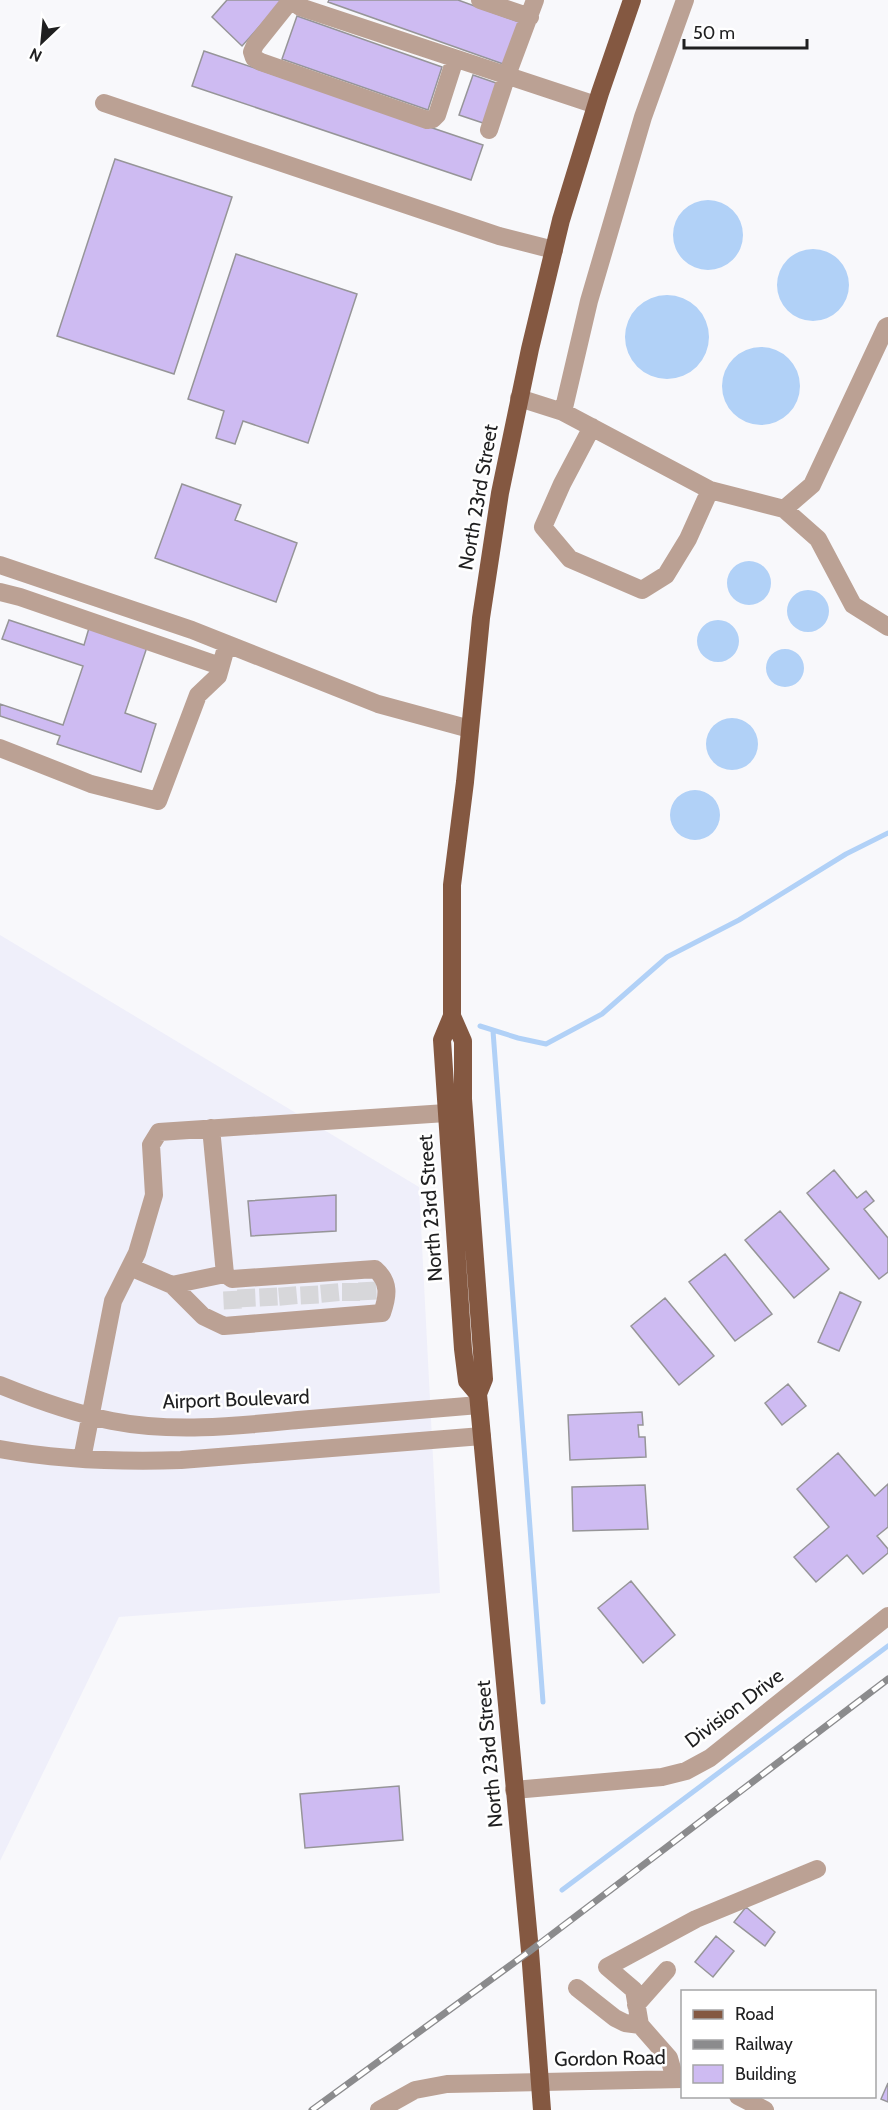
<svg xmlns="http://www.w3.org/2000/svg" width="888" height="2110" viewBox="0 0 888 2110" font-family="Cabin,sans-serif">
<rect width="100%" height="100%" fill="#f8f8fb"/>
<!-- built -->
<path fill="#efeffa" d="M0,935L419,1187L440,1593L119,1617L0,1861Z"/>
<!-- water -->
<path fill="#b1d1f7" d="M673 235a35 35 0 1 1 70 0a35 35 0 1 1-70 0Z
M777 285a36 36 0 1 1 72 0a36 36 0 1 1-72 0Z
M625 337a42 42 0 1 1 84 0a42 42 0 1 1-84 0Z
M722 386a39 39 0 1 1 78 0a39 39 0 1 1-78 0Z
M727 583a22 22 0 1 1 44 0a22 22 0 1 1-44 0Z
M787 611a21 21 0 1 1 42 0a21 21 0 1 1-42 0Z
M697 641a21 21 0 1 1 42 0a21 21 0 1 1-42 0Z
M766 668a19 19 0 1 1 38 0a19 19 0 1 1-38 0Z
M706 744a26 26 0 1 1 52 0a26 26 0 1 1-52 0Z
M670 815a25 25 0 1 1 50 0a25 25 0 1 1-50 0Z"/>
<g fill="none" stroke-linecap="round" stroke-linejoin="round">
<!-- stream -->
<path stroke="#b1d1f7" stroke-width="5" d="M480,1026L518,1038L546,1044L602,1014L667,957L739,920L846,854L888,833
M493,1031L543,1702
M562,1890L888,1646"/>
</g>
<!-- building -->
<path fill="#cebbf2" stroke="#969598" stroke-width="1.5" d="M227,0H283L242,46L212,17Z
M329,0H458L522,23L506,65L328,2Z
M297,16L442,67L428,110L282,59Z
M204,51L483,145L471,180L192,86Z
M473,75L499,84L486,124L459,115Z
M115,159L232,197L174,374L57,336Z
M236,254L357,294L308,443L243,421L235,444L216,438L224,411L188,399Z
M182,484L241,505L235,520L297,543L276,602L155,558Z
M9,620L84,645L89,628L147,647L125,713L156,724L141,772L57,744L60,736L0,716V704L63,725L83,666L2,639Z
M834,1170L857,1198L866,1191L874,1201L864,1209L888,1238V1272L879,1279L807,1193Z
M336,1195V1231L251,1236L248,1201Z
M780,1211L829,1269L794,1298L745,1240Z
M725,1254L772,1314L735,1341L689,1282Z
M840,1292L861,1302L839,1351L818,1342Z
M665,1298L714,1356L679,1385L631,1326Z
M788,1384L806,1406L782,1425L765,1403Z
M642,1412L643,1425H638L639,1437H645L646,1457L570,1460L568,1415Z
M838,1453L875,1496L888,1484V1527L877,1536L888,1549V1553L863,1574L847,1555L816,1582L794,1557L829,1527L797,1489Z
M645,1485L648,1529L573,1531L572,1487Z
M631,1581L675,1635L643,1663L598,1608Z
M399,1786L403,1840L305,1848L300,1794Z
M746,1907L775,1932L765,1946L734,1922Z
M716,1936L734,1951L713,1977L695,1962Z
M888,2083V2102L881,2099Z"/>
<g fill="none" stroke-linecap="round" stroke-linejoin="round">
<!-- minor-tunnel -->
<path stroke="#d7d7da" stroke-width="18" stroke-dasharray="18 9" stroke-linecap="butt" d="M367,1282L368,1302
M351,1283V1303
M329,1284L331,1305
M309,1286L310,1305
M287,1287L289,1308
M268,1288L269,1308
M246,1289L247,1310
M232,1291L233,1311"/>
<!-- minor -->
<path stroke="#bba194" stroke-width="18" d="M291,0L255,45L252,52L254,58L261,62L427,120L433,119L437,115L455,59
M291,0L300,7L596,105
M480,0L530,17
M104,103L499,236L554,250
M489,130L507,75L535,0
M519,398L563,412L710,490L784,509L818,539L853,605L888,627
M563,412L589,301L643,117L685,0
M592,427L562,484L543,527L570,559L642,590L666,575L688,539L710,490
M784,509L812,485L886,327L888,326
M0,565L192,630L378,704L470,729
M0,592L20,597L220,666
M0,748L91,784L158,801L198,695L218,676L227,644
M130,1267L172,1285L225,1274L211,1128
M172,1285L203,1316L224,1326L382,1313C388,1296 390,1282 375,1269L232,1279L225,1274
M0,1385C37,1400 73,1413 112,1421C173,1433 237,1426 298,1420C359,1415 419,1410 479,1405
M0,1449C60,1460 120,1462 181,1460L482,1436
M82,1459L113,1301L137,1253L154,1195L151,1145L159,1132L446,1113
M514,1790L662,1777L686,1771L710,1758L888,1616
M577,1988L615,2018L625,2023L640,2025L669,2058L675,2079
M636,2005L667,1970
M640,2025L634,1990L607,1967L696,1919L817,1869
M738,2096L765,2110
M379,2110L415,2090L447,2084L682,2079"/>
<!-- major -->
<path stroke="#845841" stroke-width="18" d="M452,1016L463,1041V1099L484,1379L478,1394L530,1951L542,2110
M478,1394L467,1381L463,1349L442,1040L452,1016V885L465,782L481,618L500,493L530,349L561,220L600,93L632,0"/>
<defs>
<path id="rail" d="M312,2110L530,1951L888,1679"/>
</defs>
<!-- rail casing -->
<use href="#rail" stroke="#8b8b8d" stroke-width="7"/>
<!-- rail -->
<use href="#rail" stroke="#fff" stroke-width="4.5" stroke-dasharray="14" stroke-linecap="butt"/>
</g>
<g text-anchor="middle" stroke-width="5" stroke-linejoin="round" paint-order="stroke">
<!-- street labels -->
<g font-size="20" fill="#1f1f20" stroke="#fff">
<text transform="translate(478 497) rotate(-80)" y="7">North 23rd Street</text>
<text transform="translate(430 1208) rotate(-94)" y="7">North 23rd Street</text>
<text transform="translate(236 1399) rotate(-2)" y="7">Airport Boulevard</text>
<text transform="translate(734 1708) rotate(-37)" y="7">Division Drive</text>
<text transform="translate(489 1754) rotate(-95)" y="7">North 23rd Street</text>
<text transform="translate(610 2058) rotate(-1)" y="7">Gordon Road</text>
</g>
</g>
<!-- legend -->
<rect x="681" y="1990" width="195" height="108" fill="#ffffff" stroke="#a5a5a6" stroke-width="1.5"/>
<rect x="693" y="2010" width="30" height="9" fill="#845841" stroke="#a5a5a6" stroke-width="1.5"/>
<text x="735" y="2020" font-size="18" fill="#1f1f20">Road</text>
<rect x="693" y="2040" width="30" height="9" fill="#8b8b8d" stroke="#a5a5a6" stroke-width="1.5"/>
<text x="735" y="2050" font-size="18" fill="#1f1f20">Railway</text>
<rect x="693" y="2065" width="30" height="18" fill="#cebbf2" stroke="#a5a5a6" stroke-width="1.5"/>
<text x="735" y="2080" font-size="18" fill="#1f1f20">Building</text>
<!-- north arrow -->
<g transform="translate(42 42) rotate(206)" stroke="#ffffff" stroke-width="4.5" paint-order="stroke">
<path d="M0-4.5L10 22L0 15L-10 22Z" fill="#1f1f20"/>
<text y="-9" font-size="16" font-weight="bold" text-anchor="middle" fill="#1f1f20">N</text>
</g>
<!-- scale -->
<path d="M684 39v9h123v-9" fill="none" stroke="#1f1f20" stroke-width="3"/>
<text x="693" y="39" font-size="18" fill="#1f1f20" stroke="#ffffff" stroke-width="4.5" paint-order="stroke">50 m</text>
</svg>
